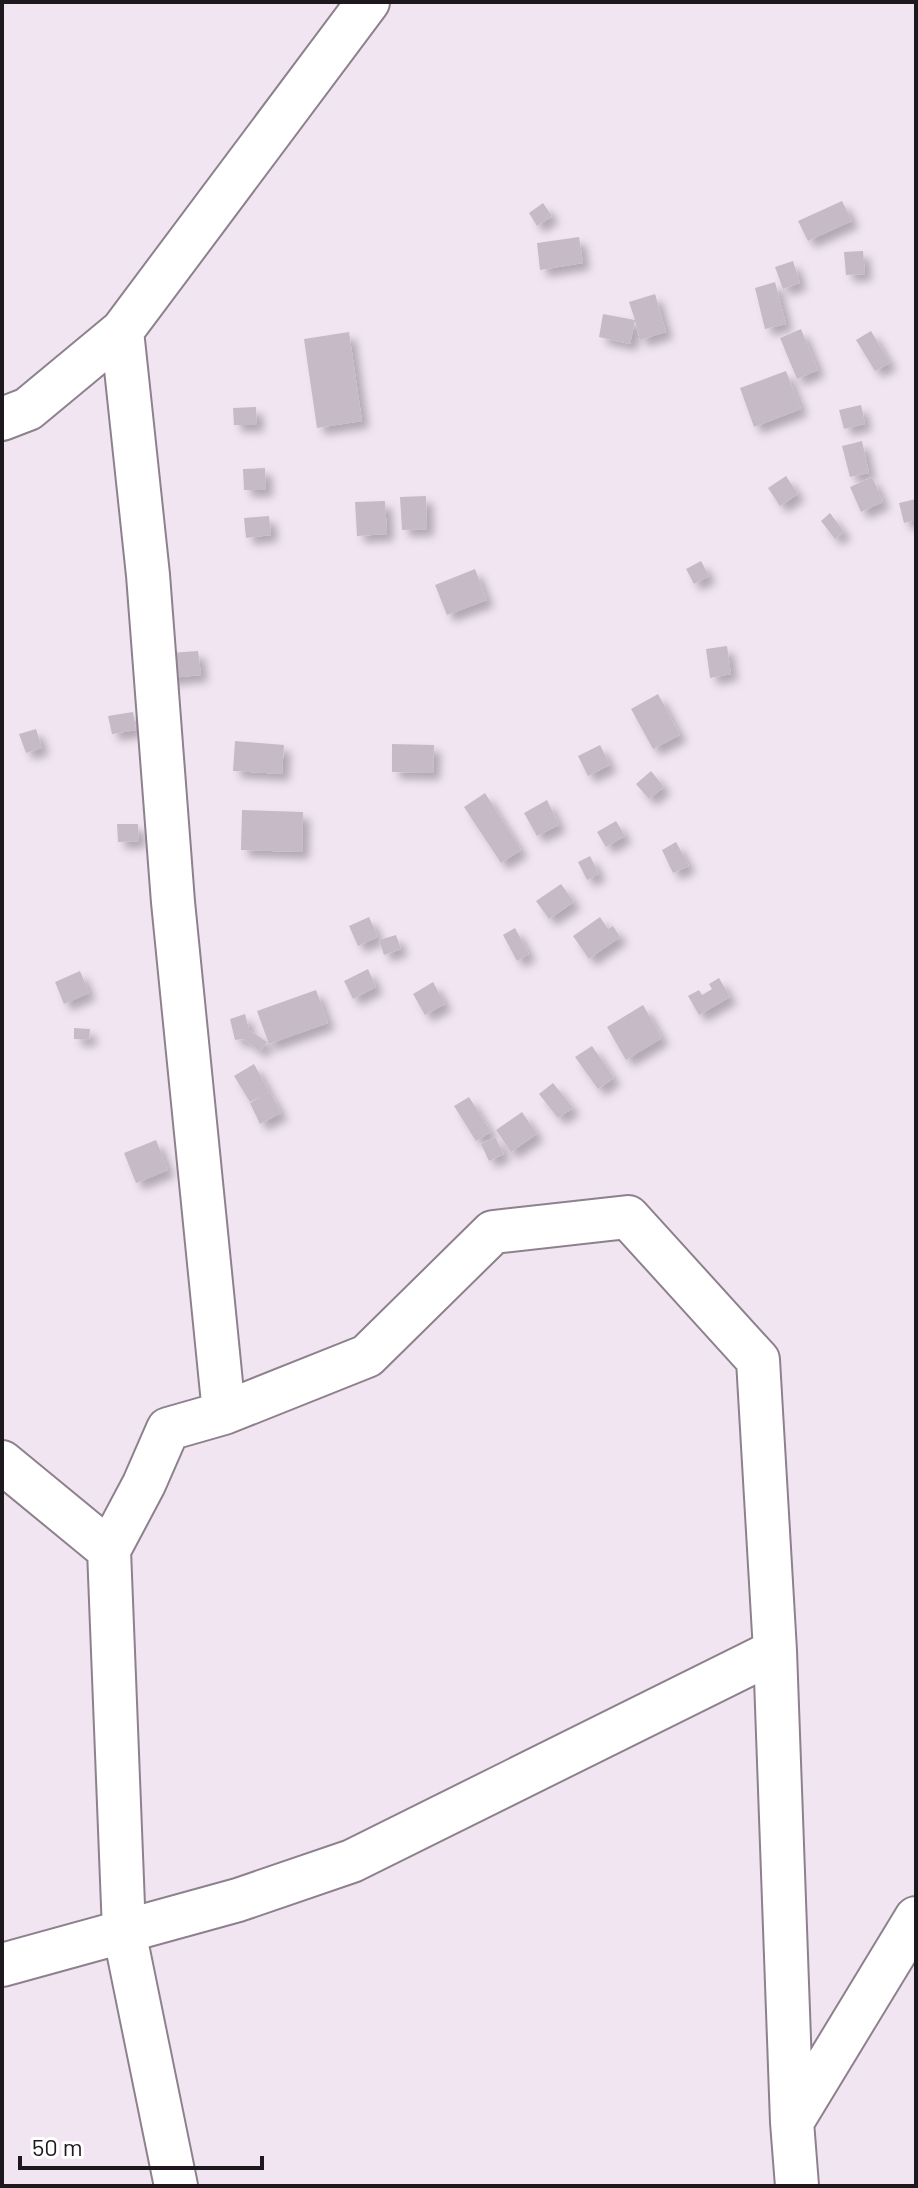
<svg xmlns="http://www.w3.org/2000/svg" width="918" height="2188" viewBox="0 0 918 2188" font-family="Barlow,sans-serif">
<defs>
<filter id="shadow"><feDropShadow dx="7" dy="7" stdDeviation="4" flood-color="#0004"/></filter>
</defs>
<rect width="100%" height="100%" fill="#f1e5f2"/>
<!-- building -->
<path fill="#c6bac7" filter="url(#shadow)" d="M842,201L852,221L808,241L798,221Z
M543,203L552,216L537,226L529,213Z
M579,237L583,263L540,270L537,243Z
M863,251L865,274L846,275L844,252Z
M793,261L800,283L783,289L775,267Z
M775,282L786,324L765,329L755,288Z
M655,294L666,332L640,340L635,321L630,344L599,337L603,314L635,320L629,302Z
M801,329L818,370L797,379L780,338Z
M871,331L890,363L875,371L856,340Z
M349,332L362,421L317,428L304,339Z
M786,371L801,409L754,427L740,388Z
M861,405L865,424L844,429L839,410Z
M256,407L257,425H234L233,408Z
M862,441L869,473L850,477L842,446Z
M265,468L266,490H244L243,469Z
M786,476L798,494L780,506L768,488Z
M872,477L883,502L861,512L850,487Z
M426,496L427,529L402,530L400,497Z
M916,499V520L904,523L899,503Z
M385,501L387,534L357,536L355,502Z
M830,513L844,532L835,539L821,521Z
M269,516L271,535L246,538L244,518Z
M701,561L709,576L694,584L686,569Z
M475,569L487,600L447,615L435,585Z
M727,646L731,674L710,678L706,649Z
M198,651L201,675L160,679L157,654Z
M658,694L680,735L653,749L631,709Z
M133,712L136,730L112,734L108,716Z
M36,729L42,748L26,753L19,734Z
M235,741L284,745L282,774L233,771Z
M392,744L434,745L433,773L392,772Z
M600,745L610,765L588,776L578,756Z
M651,771L664,787L649,799L636,784Z
M485,793L521,850L501,863L464,807Z
M547,800L559,825L537,836L524,813Z
M242,810L303,812L302,852L241,850Z
M616,821L625,836L606,847L597,832Z
M117,824H138L139,841L118,842Z
M676,842L689,866L673,873L662,850Z
M590,856L599,874L587,880L578,862Z
M561,884L574,902L549,919L536,901Z
M369,917L378,937L358,946L349,926Z
M600,917L608,929L613,926L620,937L589,959L573,936Z
M515,928L529,954L517,961L503,935Z
M396,935L401,949L384,955L379,940Z
M368,969L376,987L353,999L344,981Z
M80,971L89,993L64,1004L55,982Z
M719,978L730,997L699,1015L688,996L699,990L702,995L712,989L709,984Z
M433,982L445,1004L425,1015L413,994Z
M316,990L328,1023L269,1044L257,1011Z
M643,1005L662,1038L626,1060L607,1027Z
M245,1014L249,1030L267,1042L260,1051L243,1039L235,1040L230,1019Z
M74,1028L90,1029L89,1040L74,1039Z
M592,1046L614,1078L598,1089L575,1057Z
M254,1064L269,1091L250,1102L234,1076Z
M553,1083L573,1108L558,1118L539,1094Z
M270,1092L281,1113L260,1124L250,1103Z
M469,1097L491,1132L476,1141L454,1106Z
M522,1112L537,1134L511,1152L496,1130Z
M495,1137L504,1154L489,1161L481,1144Z
M156,1140L168,1170L136,1183L124,1153Z"/>
<g fill="none" stroke-linecap="round" stroke-linejoin="round">
<defs>
<path id="minor" d="M368,2L122,331L148,575L173,902L224,1413L367,1356L493,1232L628,1217L758,1360L775,1651L792,2122L797,2186
M2,419L28,409L122,331
M2,1462L109,1550L144,1484L168,1429L224,1413
M109,1550L124,1931L176,2186
M2,1965L238,1900L352,1861L775,1651
M792,2122L916,1918"/>
</defs>
<!-- minor casing -->
<use href="#minor" stroke="#8d818d" stroke-width="46"/>
<!-- minor -->
<use href="#minor" stroke="#fff" stroke-width="42"/>
</g>
<!-- border -->
<rect width="918" height="2188" fill="none" stroke="#1d181d" stroke-width="8"/>
<!-- scale -->
<path d="M20 2156v12h242v-12" fill="none" stroke="#1d181d" stroke-width="4"/>
<text x="32" y="2156" font-size="24" fill="#1d181d" stroke="#ffffff" stroke-width="6" paint-order="stroke">50 m</text>
</svg>
